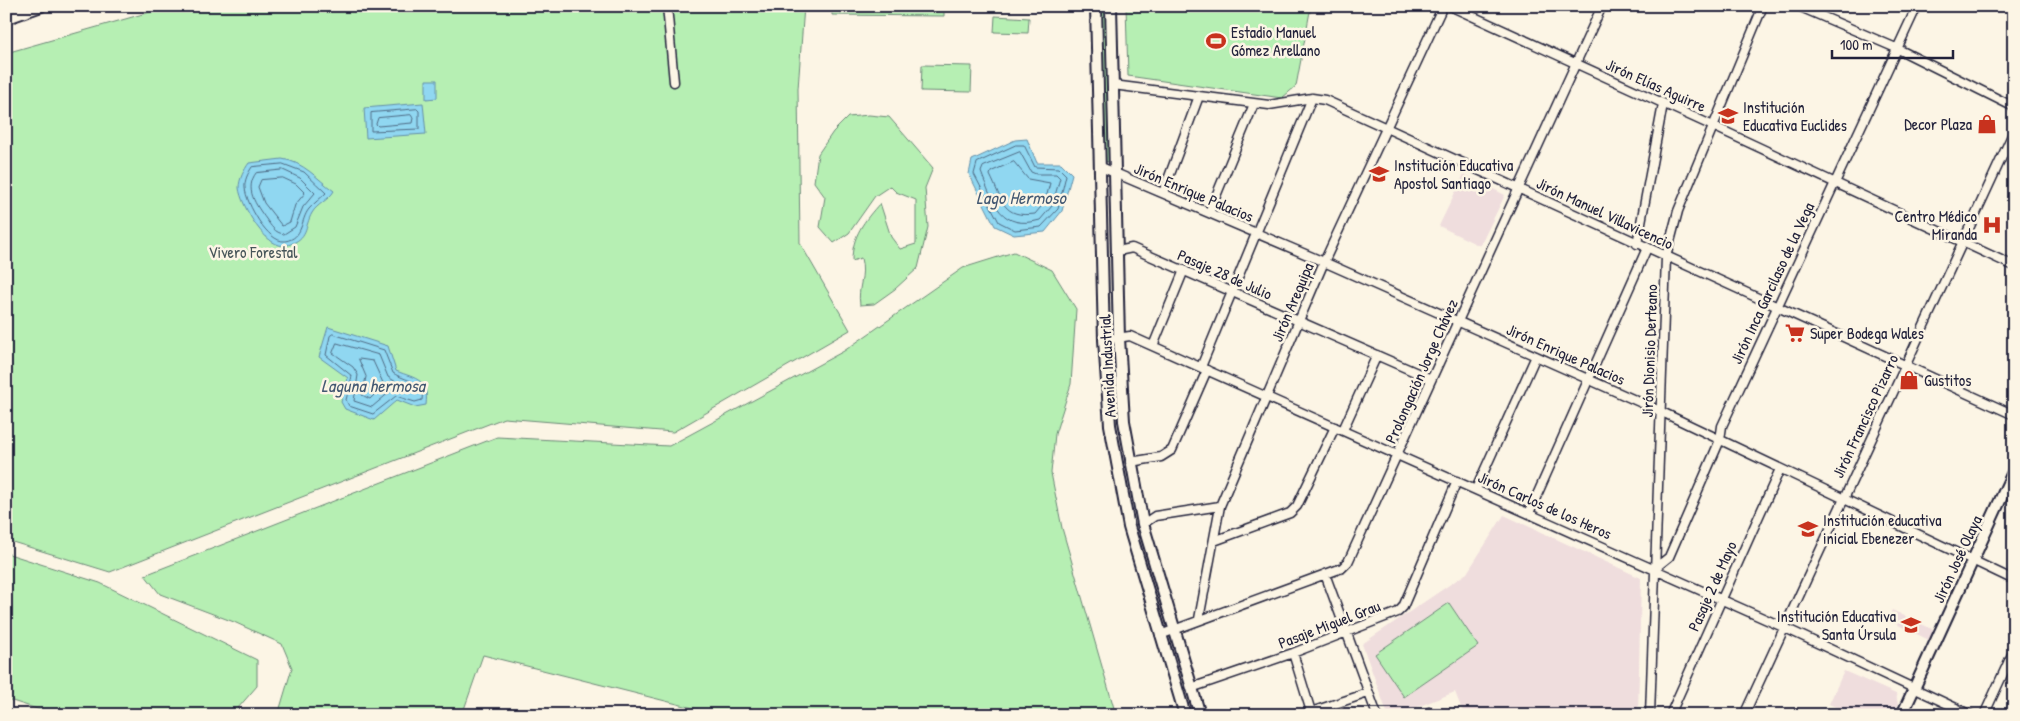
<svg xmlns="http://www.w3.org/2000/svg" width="2020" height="721" viewBox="0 0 2020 721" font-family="'Patrick Hand',sans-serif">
<rect width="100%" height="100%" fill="#fcf5e5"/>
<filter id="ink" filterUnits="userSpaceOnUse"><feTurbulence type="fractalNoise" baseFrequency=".02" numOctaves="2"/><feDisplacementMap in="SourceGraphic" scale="10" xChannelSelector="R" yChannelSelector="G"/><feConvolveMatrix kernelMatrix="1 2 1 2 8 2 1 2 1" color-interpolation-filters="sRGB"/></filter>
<g filter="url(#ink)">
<!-- built -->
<path fill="#efdddd" d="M1464,174L1505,195L1480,246L1439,226Z
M1504,515L1641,578L1638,715H1464L1455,692L1397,715H1388L1362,644L1467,573Z
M1892,610L1934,630L1929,640L1888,620Z
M1844,671L1896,694L1898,705L1893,715H1852L1829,704Z"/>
<!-- green -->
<path fill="#b6efb3" stroke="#6c8877" d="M171,6H804L798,89L800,243L850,330L673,432L504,418L110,572L6,540V53Z
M832,6H944V16L832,15Z
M1101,6H1108L1111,160L1107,162L1105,160Z
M1126,6H1311L1296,86L1282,98L1128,76Z
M995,16L1029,18L1028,33L994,32Z
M922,65L972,66L971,92L921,91Z
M869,115L889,117L933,168L925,188L928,227L918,268L895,289L874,304L860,305C857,286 866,278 861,258L852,261C852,236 864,221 880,203L891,237L900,249L916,244V200L896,192L890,186L875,196L849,233L834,243L820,227L825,197L814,182L818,154L833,132L848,117Z
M1014,252L1052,270L1076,309L1071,384L1055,434L1051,473L1062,528L1116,715H721L483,655L462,715H278L292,668L282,644L234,622L160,594L145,575L497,437L669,446L844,351L963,268Z
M6,553L100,583L257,660V686L232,715H56L6,699Z
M1449,603L1478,646L1404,697L1375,654Z"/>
<!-- water -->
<path fill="#90d7f1" stroke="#648fa8" d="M426,80H437V98L426,99Z
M423,103L426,134L366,138L364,108Z
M1027,139L1037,163H1061L1072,174L1062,211L1045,232L1014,235L995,226L969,174L972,160L1015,140Z
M282,159C304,162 317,179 334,191C329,200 317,204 312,213C304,227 309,238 288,245C267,252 241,205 239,188C239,179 244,170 249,163Z
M328,327L388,346L396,371C417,379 429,379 426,405L415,407L397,400L374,420L345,409L341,402L348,378L319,357Z"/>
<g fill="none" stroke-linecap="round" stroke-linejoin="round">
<!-- shore -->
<path stroke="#4e6a84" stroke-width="1" d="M417,109L419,111V129L371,131V113Z
M411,115L413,118L412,123L378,126L376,124L378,118Z
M1016,145H1024L1035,167L1059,168L1066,175L1058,209L1041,227L1015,230L999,222L974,174L977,163Z
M1020,152L1031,172L1036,174H1056L1060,178L1052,206L1040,220C1001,231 993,203 981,172L983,167Z
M1014,162L1028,179L1050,183L1045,202L1035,214C1002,218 1003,201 990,175L991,172Z
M283,164L304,172L326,193C321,198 314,203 309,209C300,220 304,238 285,241C268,243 246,203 245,188C244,181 248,173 252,167Z
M283,170L300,178L315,193L303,207L295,227L284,234C275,233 271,226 266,219C256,205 244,189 256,173Z
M283,178L296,184L305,193L295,205L290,222L282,226L264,203L258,187L261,180Z
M333,334L384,350L393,373C405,381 425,381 422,400L415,402L396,396L373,414L349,406L346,400L352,376L326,355L330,336Z
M337,343L379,355L388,377L401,385L402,388L391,391L372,407L354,401L358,375L353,367L333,353Z
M359,359L373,361L384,385L370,399L362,395L366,377Z"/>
<defs>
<path id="minor" d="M667,6L674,82
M1450,6L1713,126L2014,266
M1798,6L1896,48L2014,107
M1113,85L1269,105L1312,98L1325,100L2014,415
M1101,167L1324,262L1662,412L2014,580
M1163,193L1199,96
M1209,213L1254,104
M1637,244L1663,104
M1118,251L1132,248L1431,379
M1104,340L1130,336L1783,627L1971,715
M1153,346L1184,270
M1201,367L1312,98
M1343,430L1377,355
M1130,462L1161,457L1172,450L1207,370
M1476,489L1536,356
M1529,513L1647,248
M1143,524L1155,516L1220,506
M1214,541L1290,513L1297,506L1335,427
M1654,569L1669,557L1720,440L1722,426L1917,6
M1325,574L1377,715
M1199,619L1220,506L1324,262L1443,6
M1160,635L1342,568L1348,562L1602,6
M1293,653L1312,715
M1191,688L1293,653L1398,612L1403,607L1457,481
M1302,715L1368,693
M1422,715L1429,712L1437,715
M1650,715L1666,257L1678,211L1763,6
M1670,715L1780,469
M1744,715L2014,131
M1984,715L2014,650"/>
<path id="major" d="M1096,6L1104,340L1110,425L1129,527L1185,715
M1111,6L1119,338L1124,421L1143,524L1200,715
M1902,715L2014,470"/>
<path id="highway" d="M6,18L40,6"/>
</defs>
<!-- minor casing -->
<use href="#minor" stroke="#22223b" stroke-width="11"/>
<!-- major casing -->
<use href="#major" stroke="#22223b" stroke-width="14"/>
<!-- highway casing -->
<use href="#highway" stroke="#22223b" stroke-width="15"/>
<!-- minor -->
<use href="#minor" stroke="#fcf5e5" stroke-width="8"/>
<!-- major -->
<use href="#major" stroke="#fcf5e5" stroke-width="10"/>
<!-- highway -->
<use href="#highway" stroke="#fcf5e5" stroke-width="11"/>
</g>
</g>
<!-- icons -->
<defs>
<symbol id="stadium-bare" viewBox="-9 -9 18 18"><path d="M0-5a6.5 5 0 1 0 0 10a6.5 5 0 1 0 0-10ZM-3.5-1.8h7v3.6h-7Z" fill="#c8321e" stroke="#fcf5e5" stroke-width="2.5" paint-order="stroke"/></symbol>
<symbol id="school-bare" viewBox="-9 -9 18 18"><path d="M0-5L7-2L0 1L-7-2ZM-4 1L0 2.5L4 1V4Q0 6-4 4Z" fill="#c8321e" stroke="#fcf5e5" stroke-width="2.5" paint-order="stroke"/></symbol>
<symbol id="shop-bare" viewBox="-9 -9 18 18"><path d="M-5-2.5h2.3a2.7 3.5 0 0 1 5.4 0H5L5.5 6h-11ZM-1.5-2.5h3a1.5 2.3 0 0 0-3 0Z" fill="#c8321e" stroke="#fcf5e5" stroke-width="2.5" paint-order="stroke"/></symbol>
<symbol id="hospital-bare" viewBox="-9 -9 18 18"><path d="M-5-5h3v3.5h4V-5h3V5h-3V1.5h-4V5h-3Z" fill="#c8321e" stroke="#fcf5e5" stroke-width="2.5" paint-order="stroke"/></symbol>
<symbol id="supermarket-bare" viewBox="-9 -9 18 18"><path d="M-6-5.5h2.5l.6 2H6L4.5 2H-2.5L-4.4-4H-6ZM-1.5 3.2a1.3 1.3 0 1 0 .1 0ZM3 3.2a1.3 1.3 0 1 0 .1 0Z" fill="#c8321e" stroke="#fcf5e5" stroke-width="2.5" paint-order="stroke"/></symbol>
</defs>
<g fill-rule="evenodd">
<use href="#stadium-bare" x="1202" y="27" width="28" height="28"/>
<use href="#school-bare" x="1714" y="102" width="28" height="28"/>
<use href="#shop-bare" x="1973" y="110" width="28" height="28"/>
<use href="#school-bare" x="1365" y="160" width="28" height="28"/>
<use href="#hospital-bare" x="1978" y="211" width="28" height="28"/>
<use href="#supermarket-bare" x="1781" y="319" width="28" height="28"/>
<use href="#shop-bare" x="1895" y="366" width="28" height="28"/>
<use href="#school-bare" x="1794" y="515" width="28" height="28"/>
<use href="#school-bare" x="1897" y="611" width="28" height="28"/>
</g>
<g text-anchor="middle" stroke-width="5" stroke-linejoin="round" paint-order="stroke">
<!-- poi labels -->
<g font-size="16" fill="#22223b" stroke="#fcf5e5" text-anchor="start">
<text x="1231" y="38">Estadio Manuel<tspan x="1231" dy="18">Gómez Arellano</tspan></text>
<text x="1743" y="113">Institución<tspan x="1743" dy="18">Educativa Euclides</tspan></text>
<text x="1972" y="130" text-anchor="end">Decor Plaza</text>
<text x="1394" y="171">Institución Educativa<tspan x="1394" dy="18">Apostol Santiago</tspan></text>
<text x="1977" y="222" text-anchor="end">Centro Médico<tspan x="1977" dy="18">Miranda</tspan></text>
<text x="1810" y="339">Super Bodega Wales</text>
<text x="1924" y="386">Gustitos</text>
<text x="1823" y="526">Institución educativa<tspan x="1823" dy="18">inicial Ebenezer</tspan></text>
<text x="1896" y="622" text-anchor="end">Institución Educativa<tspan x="1896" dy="18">Santa Úrsula</tspan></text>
</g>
<!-- street labels -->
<g font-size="16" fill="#22223b" stroke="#fcf5e5">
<text transform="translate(1656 85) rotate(24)" y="6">Jirón Elías Aguirre</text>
<text transform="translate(1194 192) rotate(23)" y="6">Jirón Enrique Palacios</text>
<text transform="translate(1605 213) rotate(25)" y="6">Jirón Manuel Villavicencio</text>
<text transform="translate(1225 274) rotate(24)" y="6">Pasaje 28 de Julio</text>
<text transform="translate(1772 283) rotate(-65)" y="6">Jirón Inca Garcilaso de la Vega</text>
<text transform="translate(1292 302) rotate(-67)" y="6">Jirón Arequipa</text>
<text transform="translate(1649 351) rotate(-88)" y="6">Jirón Dionisio Derteano</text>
<text transform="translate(1566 354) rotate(24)" y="6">Jirón Enrique Palacios</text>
<text transform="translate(1107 366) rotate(-93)" y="6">Avenida Industrial</text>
<text transform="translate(1421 371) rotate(-66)" y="6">Prolongación Jorge Chávez</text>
<text transform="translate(1865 416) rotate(-65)" y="6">Jirón Francisco Pizarro</text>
<text transform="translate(1545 505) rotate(24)" y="6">Jirón Carlos de los Heros</text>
<text transform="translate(1957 559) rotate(-65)" y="6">Jirón José Olaya</text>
<text transform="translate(1712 586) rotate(-66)" y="6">Pasaje 2 de Mayo</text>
<text transform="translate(1329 624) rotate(-21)" y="6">Pasaje Miguel Grau</text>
</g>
<!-- park labels -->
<g font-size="16" fill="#475559" stroke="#fcf5e5">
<text x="253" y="258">Vivero Forestal</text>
</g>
<!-- water labels -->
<g font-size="18" font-style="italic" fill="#435872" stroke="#fcf5e5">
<text x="1021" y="204">Lago Hermoso</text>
<text x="373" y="392">Laguna hermosa</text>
</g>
</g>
<!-- margin -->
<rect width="2020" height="721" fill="none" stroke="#fcf5e5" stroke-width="25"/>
<rect x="12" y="12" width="1995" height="696" fill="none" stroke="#22223b" stroke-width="2" filter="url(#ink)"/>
<!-- scale -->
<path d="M1832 50v8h121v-8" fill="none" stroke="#22223b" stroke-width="2.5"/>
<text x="1840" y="50" font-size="15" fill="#22223b" stroke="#fcf5e5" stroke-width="4" paint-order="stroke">100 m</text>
</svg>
